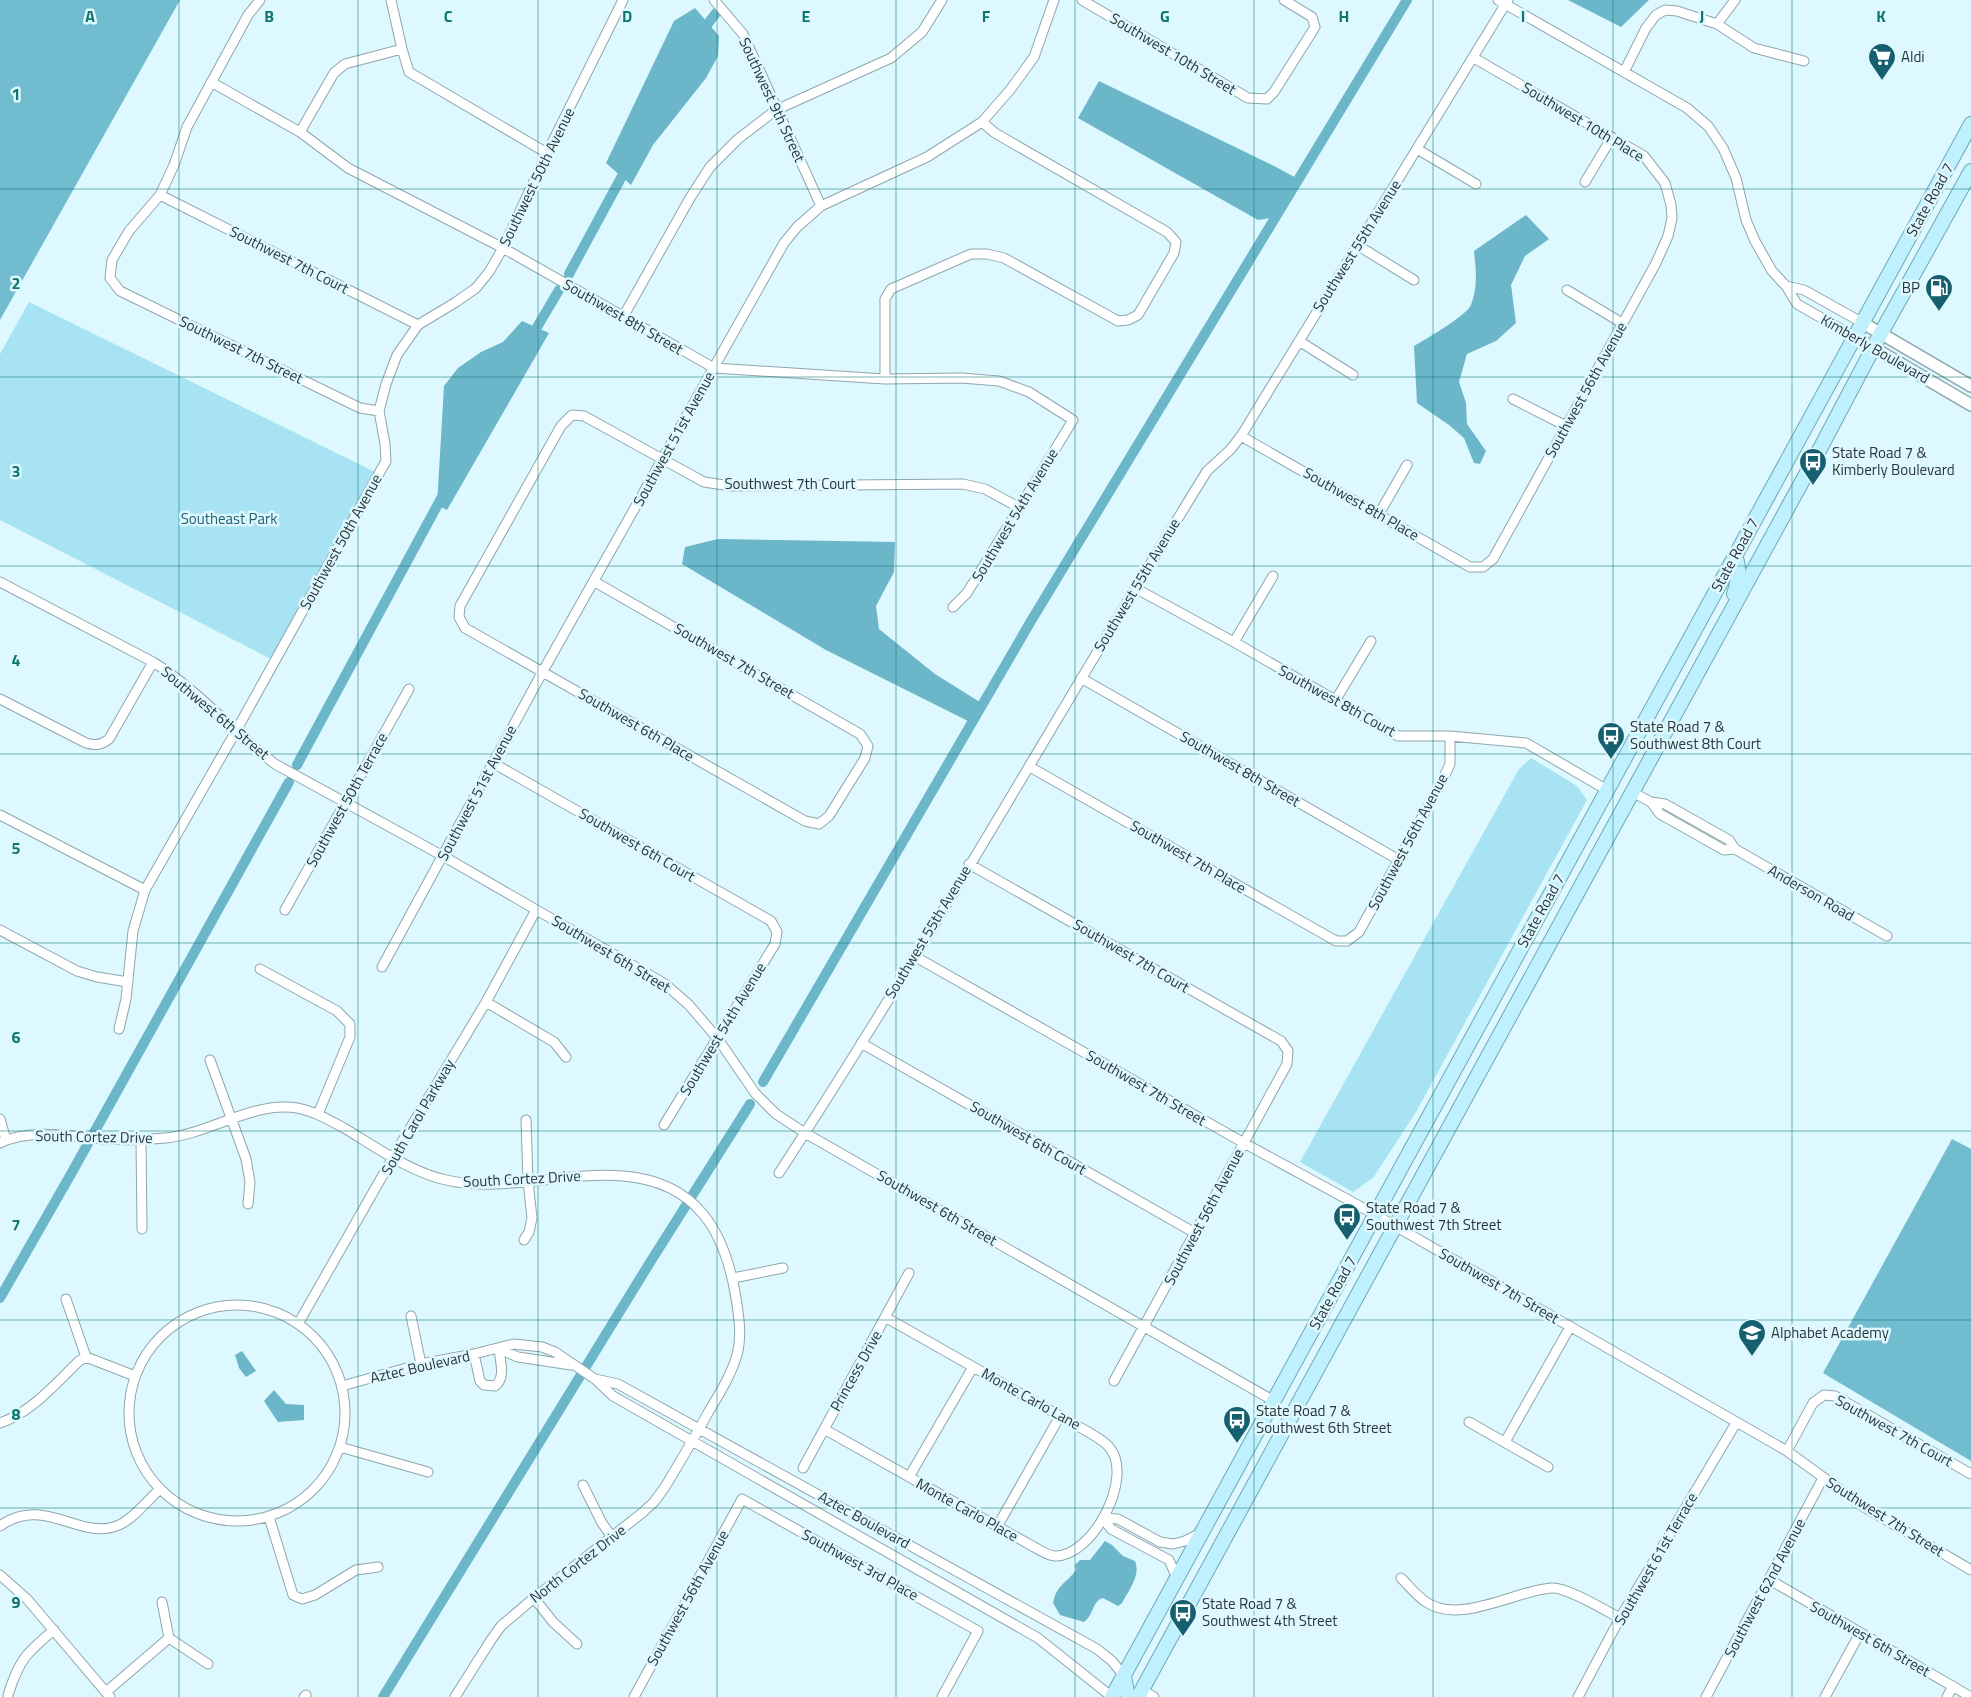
<svg xmlns="http://www.w3.org/2000/svg" width="1971" height="1697" viewBox="0 0 1971 1697" font-family="'Titillium Web',sans-serif">
<rect width="100%" height="100%" fill="#def8ff"/>
<!-- green -->
<path fill="#a7e3f2" d="M29,302L377,473L273,660L0,520V354Z
M1531,758L1577,786L1587,800L1416,1112L1373,1178L1353,1192L1300,1162L1519,769Z"/>
<!-- forest -->
<path fill="#71bccf" d="M0,0H180L0,320Z
M1952,1139L1971,1149V1461L1823,1373Z"/>
<!-- water -->
<path fill="#6bb6c9" d="M1568,0H1649L1621,27Z
M695,8L719,36L718,56L706,78L653,145L631,185L606,163L674,21Z
M1099,81L1276,167L1298,179L1276,217L1258,220L1078,118Z
M1526,215L1549,239L1525,256L1511,285L1516,323L1496,341L1467,354L1459,382L1466,403L1467,424L1486,451L1480,464L1474,463L1464,438L1449,425L1417,403L1414,346C1426,339 1466,316 1471,305C1478,287 1476,270 1474,251Z
M522,321L549,333L447,510L437,505L444,386L458,368L481,352L503,342Z
M718,539L895,542L894,572L876,606L879,629L935,674L983,704L972,723L826,650L682,564L685,547Z
M242,1351L256,1371L246,1377L239,1368L235,1355Z
M274,1390L286,1404L304,1405V1420L278,1422L264,1401Z
M1105,1541L1112,1545L1123,1556L1135,1561C1141,1575 1129,1590 1122,1603L1118,1606L1103,1598C1092,1601 1094,1615 1084,1622L1060,1615L1053,1603C1057,1584 1066,1584 1076,1570L1075,1565L1080,1560H1090Z"/>
<g fill="none" stroke-linecap="round" stroke-linejoin="round">
<!-- canal -->
<path stroke="#6bb6c9" stroke-width="10" d="M700,34L716,13
M569,274L628,165
M530,339L559,290
M297,765L444,493
M763,1082L1031,621L1407,0
M0,1298L71,1174L289,782
M383,1697L649,1264L750,1104"/>
<defs>
<path id="minor" d="M260,0L248,15L187,127L174,165L160,195L129,231L112,260L110,278L120,291L360,408L379,411
M391,0L402,49L409,72L547,153
M714,0L743,34L821,206
M1082,0L1248,98L1267,99L1274,92L1315,27L1312,17L1284,0
M1498,0L1687,108L1708,126L1723,148L1736,178L1746,220L1755,241L1772,271L1786,286L1797,304L1855,337
M1717,24L1735,0
M1624,72L1646,28L1656,15L1665,10L1677,11L1717,24L1754,48L1804,61
M211,82L300,132L348,168L503,248L714,368L885,379L961,378L999,381L1029,392L1073,420L967,593L953,607
M300,132L334,73L345,64L402,49
M1417,149L1476,184
M1585,182L1612,137
M160,195L418,325
M1357,245L1414,280
M1786,286L1804,290L1863,323
M1567,290L1622,323
M623,317L690,198L710,167L738,139L776,110L891,58L922,32L942,0
M1299,341L1353,375
M885,379V299L891,289L971,254H987L1004,258L1118,321L1128,320L1138,315L1174,253L1176,242L1167,232L995,133L982,122
M1513,399L1566,426
M1241,436L1470,567H1483L1493,559L1656,263L1668,236L1672,218L1671,205L1665,183L1644,156L1474,58
M1379,514L1407,465
M0,582L153,662C198,690 233,732 275,764L443,856L665,984L689,1005L718,1039L755,1093L776,1114L805,1133L1274,1401
M595,582L860,734L868,746L865,758L829,816L819,824L805,821L465,628L459,617L460,606L561,426L572,415L584,416L704,482L731,486L963,484L985,489L1020,508
M1135,588L1234,642L1398,736H1450L1526,743L1607,790
M1234,642L1273,576
M1081,678L1399,860
M0,699L86,743C96,746 101,745 109,739L153,662
M1335,701L1371,641
M493,763L771,921L777,932L775,944L664,1125
M1030,767L1336,941H1347L1359,932L1443,779L1450,764V736
M1632,792L1651,802L1665,804L1729,840L1735,849L1887,936
M1651,802L1660,814L1724,850L1735,849
M0,815L145,890
M969,864L1281,1041L1288,1051L1287,1064L1114,1381
M285,910L409,689
M0,930L77,971L97,977L128,982
M914,956L1244,1143L1376,1215L1787,1451L1864,1507L1971,1570
M382,967L543,671L784,243L797,227L821,206L927,157L982,122L1010,90L1034,57L1054,0
M260,969L337,1011L350,1024V1037L318,1114
M486,1002L554,1042L566,1057
M119,1029L126,999L133,931L145,890L236,731L386,461L385,444L379,411L386,384L397,355L418,325L456,302L476,288L489,272L503,248L547,153L623,0
M861,1043L1195,1233
M210,1060L246,1159L250,1182L248,1204
M0,1119L6,1140
M141,1140L142,1229
M0,1143C30,1128 71,1136 103,1139C124,1140 145,1140 166,1138C209,1134 253,1101 297,1108C314,1111 329,1120 344,1128C376,1147 410,1172 446,1180C503,1193 565,1171 623,1176C697,1182 725,1231 736,1298C739,1317 742,1336 737,1355C731,1375 720,1393 709,1411C695,1437 680,1462 665,1487L654,1502L642,1513L534,1598L501,1626L491,1640L455,1697
M779,1173C929,943 1063,704 1207,471L1230,450L1241,436L1508,0
M524,1240L529,1232L532,1218L528,1181L526,1120
M733,1278L783,1268
M66,1299L86,1357
M129 1413a108 108 0 1 1 216 0a108 108 0 1 1-216 0Z
M411,1316L421,1364
M298,1324L400,1145L486,1002L536,910
M499,1349L518,1357L571,1365
M474,1354L480,1381L484,1385L495,1386C506,1378 500,1361 499,1349
M86,1357L135,1376
M595,1379L618,1384L1097,1649L1112,1661L1124,1676
M342,1386L421,1364L474,1354L514,1344L542,1347L555,1352L595,1379L613,1396L1038,1638L1112,1697
M1469,1422L1548,1467
M0,1423C32,1412 55,1384 79,1361L86,1357
M824,1429L1034,1547C1040,1550 1048,1556 1055,1556C1093,1557 1135,1476 1109,1447C1104,1441 1096,1437 1090,1433L885,1317
M1505,1442L1570,1327
M340,1447L428,1472
M1787,1451L1813,1403L1824,1395L1835,1396L1971,1474
M803,1468L909,1273
M909,1477L973,1367
M583,1485L602,1523L612,1537
M269,1517L293,1595L302,1599L315,1595L356,1570L378,1567
M1103,1518L1118,1519L1160,1542L1173,1544L1185,1541L1201,1533
M1103,1518L1111,1529L1169,1560L1177,1578
M0,1526C44,1494 81,1542 119,1525C133,1519 149,1499 160,1489
M997,1527L1060,1416
M0,1575L27,1599L110,1697
M1401,1578C1409,1586 1417,1596 1426,1602C1460,1625 1514,1591 1551,1588C1566,1586 1606,1611 1620,1618
M1770,1580L1971,1697
M534,1598L553,1622L577,1644
M162,1602L169,1638L208,1664
M1142,1690L1154,1697
M106,1692L169,1638
M8,1695C19,1660 26,1653 54,1630
M304,1697L306,1695
M634,1697L742,1499L978,1631L942,1697
M1578,1697L1620,1618L1736,1423
M1706,1697L1823,1478
M1825,1697L1860,1633
M1947,1697L1953,1686"/>
<path id="tertiary" d="M1863,323L1971,386
M1855,337L1971,405"/>
<path id="primary" d="M1734,594C1739,579 1740,569 1735,555
M1124,1676L1128,1697
M1112,1697L1971,124
M1138,1697L1822,445L1881,333L1971,171"/>
</defs>
<!-- minor casing -->
<use href="#minor" stroke="#8ea6ac" stroke-width="11"/>
<!-- tertiary casing -->
<use href="#tertiary" stroke="#8ea6ac" stroke-width="14"/>
<!-- primary casing -->
<use href="#primary" stroke="#6ea8b7" stroke-width="16"/>
<!-- minor -->
<use href="#minor" stroke="#fff" stroke-width="9"/>
<!-- tertiary -->
<use href="#tertiary" stroke="#fff" stroke-width="11"/>
<!-- primary -->
<use href="#primary" stroke="#bef0fd" stroke-width="14"/>
</g>
<!-- grid -->
<path fill="none" stroke="#0f766e" stroke-width="1" stroke-opacity="0.55" d="M179,0V1697M358,0V1697M538,0V1697M717,0V1697M896,0V1697M1075,0V1697M1254,0V1697M1433,0V1697M1613,0V1697M1792,0V1697M0,189H1971M0,377H1971M0,566H1971M0,754H1971M0,943H1971M0,1131H1971M0,1320H1971M0,1508H1971"/>
<!-- icons -->
<defs>
<symbol id="supermarket-pin" viewBox="-11 -11 22 30"><path d="M0 17L-7.5 6A9.5 9.5 0 1 1 7.5 6Z" fill="#165f6f" stroke="#def8ff"/><path d="M-6-5.5h2.5l.6 2H6L4.5 2H-2.5L-4.4-4H-6ZM-1.5 3.2a1.3 1.3 0 1 0 .1 0ZM3 3.2a1.3 1.3 0 1 0 .1 0Z" fill="#fff"/></symbol>
<symbol id="fuel-pin" viewBox="-11 -11 22 30"><path d="M0 17L-7.5 6A9.5 9.5 0 1 1 7.5 6Z" fill="#165f6f" stroke="#def8ff"/><path d="M-5.5-6h7V0h2V4h1.3V-2.5L3-4.5l.8-.8L6-3V5H2.5V1h-1V6h-7ZM-4.2-4.7v3.2H.2V-4.7Z" fill="#fff"/></symbol>
<symbol id="bus-pin" viewBox="-11 -11 22 30"><path d="M0 17L-7.5 6A9.5 9.5 0 1 1 7.5 6Z" fill="#165f6f" stroke="#def8ff"/><path d="M-5-6H5V4H4V6H2V4H-2V6H-4V4H-5ZM-3.5-4V0h7V-4ZM-3.5 1.2v1.5H-2V1.2ZM2 1.2v1.5H3.5V1.2Z" fill="#fff"/></symbol>
<symbol id="school-pin" viewBox="-11 -11 22 30"><path d="M0 17L-7.5 6A9.5 9.5 0 1 1 7.5 6Z" fill="#165f6f" stroke="#def8ff"/><path d="M0-5L7-2L0 1L-7-2ZM-4 1L0 2.5L4 1V4Q0 6-4 4Z" fill="#fff"/></symbol>
</defs>
<g fill-rule="evenodd">
<use href="#supermarket-pin" x="1866" y="41" width="32" height="43"/>
<use href="#fuel-pin" x="1923" y="272" width="32" height="43"/>
<use href="#bus-pin" x="1797" y="446" width="32" height="43"/>
<use href="#bus-pin" x="1595" y="720" width="32" height="43"/>
<use href="#bus-pin" x="1331" y="1201" width="32" height="43"/>
<use href="#school-pin" x="1736" y="1317" width="32" height="43"/>
<use href="#bus-pin" x="1221" y="1404" width="32" height="43"/>
<use href="#bus-pin" x="1167" y="1597" width="32" height="43"/>
</g>
<g text-anchor="middle" stroke-width="5" stroke-linejoin="round" paint-order="stroke">
<!-- street labels -->
<g font-size="15" fill="#2c3639" stroke="#def8ff">
<text transform="translate(1173 54) rotate(31)" y="5">Southwest 10th Street</text>
<text transform="translate(772 100) rotate(65)" y="5">Southwest 9th Street</text>
<text transform="translate(1583 122) rotate(31)" y="5">Southwest 10th Place</text>
<text transform="translate(537 177) rotate(-64)" y="5">Southwest 50th Avenue</text>
<text transform="translate(1930 200) rotate(-61)" y="5">State Road 7</text>
<text transform="translate(1357 246) rotate(-58)" y="5">Southwest 55th Avenue</text>
<text transform="translate(289 260) rotate(27)" y="5">Southwest 7th Court</text>
<text transform="translate(623 317) rotate(30)" y="5">Southwest 8th Street</text>
<text transform="translate(1875 349) rotate(30)" y="5">Kimberly Boulevard</text>
<text transform="translate(241 350) rotate(26)" y="5">Southwest 7th Street</text>
<text transform="translate(1586 390) rotate(-61)" y="5">Southwest 56th Avenue</text>
<text transform="translate(674 439) rotate(-61)" y="5">Southwest 51st Avenue</text>
<text x="790" y="489">Southwest 7th Court</text>
<text transform="translate(1361 504) rotate(30)" y="5">Southwest 8th Place</text>
<text transform="translate(1015 515) rotate(-59)" y="5">Southwest 54th Avenue</text>
<text transform="translate(341 542) rotate(-61)" y="5">Southwest 50th Avenue</text>
<text transform="translate(1735 555) rotate(-61)" y="5">State Road 7</text>
<text transform="translate(1137 585) rotate(-59)" y="5">Southwest 55th Avenue</text>
<text transform="translate(734 661) rotate(30)" y="5">Southwest 7th Street</text>
<text transform="translate(1337 701) rotate(29)" y="5">Southwest 8th Court</text>
<text transform="translate(215 713) rotate(40)" y="5">Southwest 6th Street</text>
<text transform="translate(636 725) rotate(30)" y="5">Southwest 6th Place</text>
<text transform="translate(1240 769) rotate(30)" y="5">Southwest 8th Street</text>
<text transform="translate(477 793) rotate(-62)" y="5">Southwest 51st Avenue</text>
<text transform="translate(347 800) rotate(-61)" y="5">Southwest 50th Terrace</text>
<text transform="translate(1408 842) rotate(-62)" y="5">Southwest 56th Avenue</text>
<text transform="translate(637 845) rotate(30)" y="5">Southwest 6th Court</text>
<text transform="translate(1188 857) rotate(30)" y="5">Southwest 7th Place</text>
<text transform="translate(1811 893) rotate(30)" y="5">Anderson Road</text>
<text transform="translate(1541 911) rotate(-61)" y="5">State Road 7</text>
<text transform="translate(928 932) rotate(-59)" y="5">Southwest 55th Avenue</text>
<text transform="translate(611 954) rotate(31)" y="5">Southwest 6th Street</text>
<text transform="translate(1131 956) rotate(30)" y="5">Southwest 7th Court</text>
<text transform="translate(723 1029) rotate(-59)" y="5">Southwest 54th Avenue</text>
<text transform="translate(1146 1088) rotate(30)" y="5">Southwest 7th Street</text>
<text transform="translate(418 1117) rotate(-60)" y="5">South Carol Parkway</text>
<text transform="translate(94 1137) rotate(1)" y="5">South Cortez Drive</text>
<text transform="translate(1028 1138) rotate(30)" y="5">Southwest 6th Court</text>
<text transform="translate(522 1179) rotate(-3)" y="5">South Cortez Drive</text>
<text transform="translate(937 1208) rotate(30)" y="5">Southwest 6th Street</text>
<text transform="translate(1204 1217) rotate(-62)" y="5">Southwest 56th Avenue</text>
<text transform="translate(1499 1286) rotate(30)" y="5">Southwest 7th Street</text>
<text transform="translate(1333 1293) rotate(-61)" y="5">State Road 7</text>
<text transform="translate(420 1367) rotate(-13)" y="5">Aztec Boulevard</text>
<text transform="translate(856 1371) rotate(-61)" y="5">Princess Drive</text>
<text transform="translate(1031 1399) rotate(29)" y="5">Monte Carlo Lane</text>
<text transform="translate(1894 1431) rotate(29)" y="5">Southwest 7th Court</text>
<text transform="translate(967 1510) rotate(29)" y="5">Monte Carlo Place</text>
<text transform="translate(1885 1517) rotate(32)" y="5">Southwest 7th Street</text>
<text transform="translate(864 1520) rotate(29)" y="5">Aztec Boulevard</text>
<text transform="translate(1656 1559) rotate(-60)" y="5">Southwest 61st Terrace</text>
<text transform="translate(578 1564) rotate(-38)" y="5">North Cortez Drive</text>
<text transform="translate(860 1565) rotate(29)" y="5">Southwest 3rd Place</text>
<text transform="translate(1765 1588) rotate(-62)" y="5">Southwest 62nd Avenue</text>
<text transform="translate(688 1598) rotate(-61)" y="5">Southwest 56th Avenue</text>
<text transform="translate(1870 1639) rotate(30)" y="5">Southwest 6th Street</text>
</g>
<!-- poi labels -->
<g font-size="15" fill="#2c3639" stroke="#def8ff" text-anchor="start">
<text x="1901" y="62">Aldi</text>
<text x="1920" y="293" text-anchor="end">BP</text>
<text x="1832" y="458">State Road 7 &amp;<tspan x="1832" dy="17">Kimberly Boulevard</tspan></text>
<text x="1630" y="732">State Road 7 &amp;<tspan x="1630" dy="17">Southwest 8th Court</tspan></text>
<text x="1366" y="1213">State Road 7 &amp;<tspan x="1366" dy="17">Southwest 7th Street</tspan></text>
<text x="1771" y="1338">Alphabet Academy</text>
<text x="1256" y="1416">State Road 7 &amp;<tspan x="1256" dy="17">Southwest 6th Street</tspan></text>
<text x="1202" y="1609">State Road 7 &amp;<tspan x="1202" dy="17">Southwest 4th Street</tspan></text>
</g>
<!-- park labels -->
<g font-size="15" fill="#23606e" stroke="#def8ff">
<text x="229" y="524">Southeast Park</text>
</g>
</g>
<g font-size="16" text-anchor="middle" font-weight="bold" fill="#0f766e" stroke="#def8ff" stroke-width="5" stroke-linejoin="round" paint-order="stroke">
<text x="90" y="22">A</text>
<text x="269" y="22">B</text>
<text x="448" y="22">C</text>
<text x="627" y="22">D</text>
<text x="806" y="22">E</text>
<text x="986" y="22">F</text>
<text x="1165" y="22">G</text>
<text x="1344" y="22">H</text>
<text x="1523" y="22">I</text>
<text x="1702" y="22">J</text>
<text x="1881" y="22">K</text>
<text x="16" y="100">1</text>
<text x="16" y="289">2</text>
<text x="16" y="477">3</text>
<text x="16" y="666">4</text>
<text x="16" y="854">5</text>
<text x="16" y="1043">6</text>
<text x="16" y="1231">7</text>
<text x="16" y="1420">8</text>
<text x="16" y="1608">9</text>
</g>
</svg>
